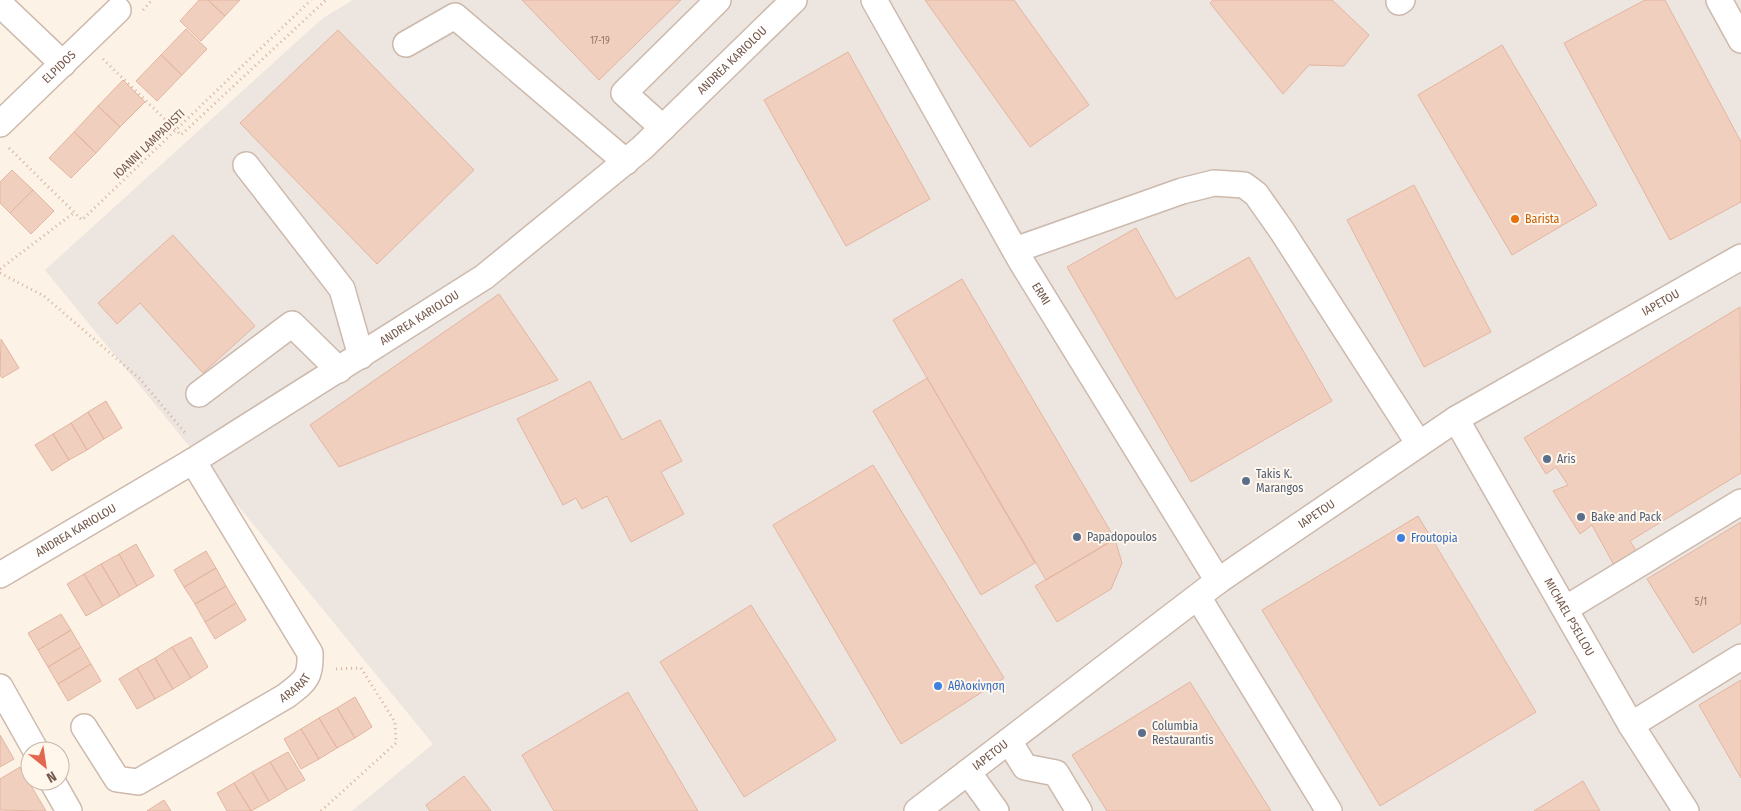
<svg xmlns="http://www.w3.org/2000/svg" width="1741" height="811" viewBox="0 0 1741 811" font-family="'Fira Sans Condensed',sans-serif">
<rect width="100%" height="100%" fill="#fcf2e6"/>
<!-- industrial -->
<path fill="#ece5e0" d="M353,0H1741V811H352L433,744L45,270L323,18Z"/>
<!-- building -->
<path fill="#f0cfbe" stroke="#e3b59f" d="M199,0H208L225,16L201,41L180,21Z
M208,0H240L225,16Z
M522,0H681L599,80Z
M925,0H1014L1089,105L1030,147Z
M1213,0H1332L1369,35L1344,66L1309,65L1283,94L1210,3Z
M1645,0H1665L1741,142V202L1670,240L1564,43Z
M186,29L207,49L182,75L161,55Z
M338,30L474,170L377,264L240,123Z
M1502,45L1597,205L1512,255L1418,95Z
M848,52L930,199L846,246L764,100Z
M161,55L182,75L157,101L136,81Z
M123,80L145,102L120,127L98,106Z
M98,106L120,127L96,153L74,132Z
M74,132L96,153L71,178L49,158Z
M12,170L33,190L10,213L0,203V182Z
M1414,185L1491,332L1424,367L1347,220Z
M33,190L54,211L31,234L10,213Z
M1136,228L1176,299L1249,257L1332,401L1191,482L1067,267Z
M173,235L255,326L203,373L140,303L117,324L98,303Z
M962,279L1115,539L1046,580L893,320Z
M499,294L558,380L339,467L310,425Z
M1740,307L1741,473L1630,541L1638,554L1615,567L1592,525L1580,534L1553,491L1568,485L1556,467L1546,474L1524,438Z
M1,339L19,368L2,378L0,375Z
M927,378L1035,563L981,595L873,411Z
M590,381L622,440L660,420L682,461L661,472L684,514L631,542L607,496L582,509L576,498L563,505L517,419Z
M106,401L122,428L104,439L88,412Z
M88,412L104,439L87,450L71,423Z
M71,423L87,450L69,460L53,434Z
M53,434L69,460L52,471L35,445Z
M873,465L1004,678L901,744L773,525Z
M1418,516L1536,712L1380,806L1262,610Z
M1741,522V623L1693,653L1647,579Z
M1115,539L1122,563L1111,589L1057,622L1035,586Z
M136,544L154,576L137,586L119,554Z
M206,551L216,568L184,587L174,570Z
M119,554L137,586L120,596L101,564Z
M101,564L120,596L103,606L84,574Z
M216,568L226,586L195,604L184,587Z
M84,574L103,606L86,616L67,584Z
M226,586L236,603L205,622L195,604Z
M236,603L246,620L215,639L205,622Z
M751,605L836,740L744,797L660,662Z
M61,614L71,630L38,650L28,633Z
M71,630L81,647L48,667L38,650Z
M191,637L208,667L191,678L172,647Z
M81,647L91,664L58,684L48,667Z
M172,647L191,678L173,689L155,658Z
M155,658L173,689L155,699L137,668Z
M91,664L101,681L68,701L58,684Z
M137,668L155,699L137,709L119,679Z
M1741,680V778L1699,705Z
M1190,682L1271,811H1107L1072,755Z
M628,692L698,811H554L522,755Z
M355,697L372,727L355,738L337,708Z
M337,708L355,738L337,748L319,718Z
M319,718L337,748L319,759L301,729Z
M301,729L319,759L301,769L284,739Z
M0,735L14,759L0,767Z
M288,752L305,780L287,790L270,762Z
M270,762L287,790L269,801L252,772Z
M20,767L46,811H45L0,810V779Z
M252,772L269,801L251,811L234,783Z
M464,776L491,811H430L426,805Z
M1583,781L1600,811H1534Z
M234,783L251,811H227L217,793Z
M164,800L171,811H147Z"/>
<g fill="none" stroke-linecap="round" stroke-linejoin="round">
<defs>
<g id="minor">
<path id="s1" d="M874,0L1021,261L1218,581"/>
<path d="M1719,0L1741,40"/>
<path d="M1399,2L1402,0"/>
<path d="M0,4L63,64"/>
<path d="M406,44L455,16L626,162"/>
<path id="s2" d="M0,124L118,10"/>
<path d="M663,128L624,93L718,0"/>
<path d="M246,165L342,289L361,356"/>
<path d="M1015,250L1182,191L1214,183L1244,185L1256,194L1282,231L1419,444"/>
<path d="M199,394L292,324L339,370"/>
<path id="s3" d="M1456,419L1631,725L1686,811"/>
<path id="s4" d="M0,575L193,461L484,277L642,148L794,0"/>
<path d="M1198,597L1329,811"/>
<path d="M1565,609L1741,502"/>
<path d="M0,687L36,751"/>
<path d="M1631,725L1741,657"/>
<path id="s5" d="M84,727L117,779L138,782L286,696C305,681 311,678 310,653L193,461"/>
<path d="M1009,741L1025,767L1056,773L1079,811"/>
<path d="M968,772L996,811"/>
<path d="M52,781L69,811"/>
<path id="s6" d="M917,811L1218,581L1456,419L1741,257"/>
</g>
</defs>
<!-- minor casing -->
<use href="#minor" stroke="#cdb9ac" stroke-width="28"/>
<!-- path -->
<path stroke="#d5b3a1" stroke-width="3" stroke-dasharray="1 4" stroke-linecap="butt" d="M143,10L152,0
M103,59L181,135L326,0
M9,148L82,220L311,0
M0,269L75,212
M0,273L44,296L139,378L187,435
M321,811L396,743L395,722L361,668L335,669"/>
<!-- minor -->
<use href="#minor" stroke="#fff" stroke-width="25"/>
</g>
<!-- markers -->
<circle fill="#e8710a" stroke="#fff6ec" stroke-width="2" cx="1515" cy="219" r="5"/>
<g fill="#5c6f8a" stroke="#fff6ec" stroke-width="2">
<circle cx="1547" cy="459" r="5"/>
<circle cx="1246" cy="481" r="5"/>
<circle cx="1581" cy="517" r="5"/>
<circle cx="1077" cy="537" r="5"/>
<circle cx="1142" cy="733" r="5"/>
</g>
<g fill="#3f7fe0" stroke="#fff6ec" stroke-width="2">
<circle cx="1401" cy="538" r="5"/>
<circle cx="938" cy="686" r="5"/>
</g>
<g text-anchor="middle" stroke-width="4" stroke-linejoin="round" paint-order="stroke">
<!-- number labels -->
<g font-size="10" fill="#937668">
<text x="600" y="44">17-19</text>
<text x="1701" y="605">5/1</text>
</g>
<!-- street labels -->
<g font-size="12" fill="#74584b" stroke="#fff6ec">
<text dy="4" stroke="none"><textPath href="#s4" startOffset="898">ANDREA KARIOLOU</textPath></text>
<text dy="4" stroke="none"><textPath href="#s2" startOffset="82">ELPIDOS</textPath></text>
<text transform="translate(149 144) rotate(-44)" y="4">IOANNI LAMPADISTI</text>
<text dy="4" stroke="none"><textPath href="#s1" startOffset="338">ERMI</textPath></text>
<text dy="4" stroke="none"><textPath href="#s6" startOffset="902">IAPETOU</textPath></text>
<text dy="4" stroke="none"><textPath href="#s4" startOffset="492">ANDREA KARIOLOU</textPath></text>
<text dy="4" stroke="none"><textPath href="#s6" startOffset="498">IAPETOU</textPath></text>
<text dy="4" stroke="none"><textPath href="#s4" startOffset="88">ANDREA KARIOLOU</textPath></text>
<text dy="4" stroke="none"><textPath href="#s3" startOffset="228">MICHAEL PSELLOU</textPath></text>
<text dy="4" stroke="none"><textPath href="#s5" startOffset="266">ARARAT</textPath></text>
<text dy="4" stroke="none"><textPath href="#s6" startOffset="92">IAPETOU</textPath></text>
</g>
<!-- food labels -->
<g font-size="12" fill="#c56008" stroke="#fff6ec" text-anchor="start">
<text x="1525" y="223">Barista</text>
</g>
<!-- service labels -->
<g font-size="12" fill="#4e5e75" stroke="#fff6ec" text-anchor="start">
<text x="1557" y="463">Aris</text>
<text x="1256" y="478">Takis K.<tspan x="1256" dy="14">Marangos</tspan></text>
<text x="1591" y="521">Bake and Pack</text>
<text x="1087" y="541">Papadopoulos</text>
<text x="1152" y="730">Columbia<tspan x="1152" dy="14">Restaurantis</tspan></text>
</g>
<!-- shop labels -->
<g font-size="12" fill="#366cbe" stroke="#fff6ec" text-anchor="start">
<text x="1411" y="542">Froutopia</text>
<text x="948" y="690">Αθλοκίνηση</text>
</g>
</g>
<!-- north arrow -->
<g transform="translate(45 766) rotate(150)"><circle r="24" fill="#fff6ec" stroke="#c7b7ac"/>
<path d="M0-4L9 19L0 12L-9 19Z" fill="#e2674e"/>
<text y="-8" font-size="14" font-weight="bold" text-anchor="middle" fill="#74584b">N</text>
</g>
</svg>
